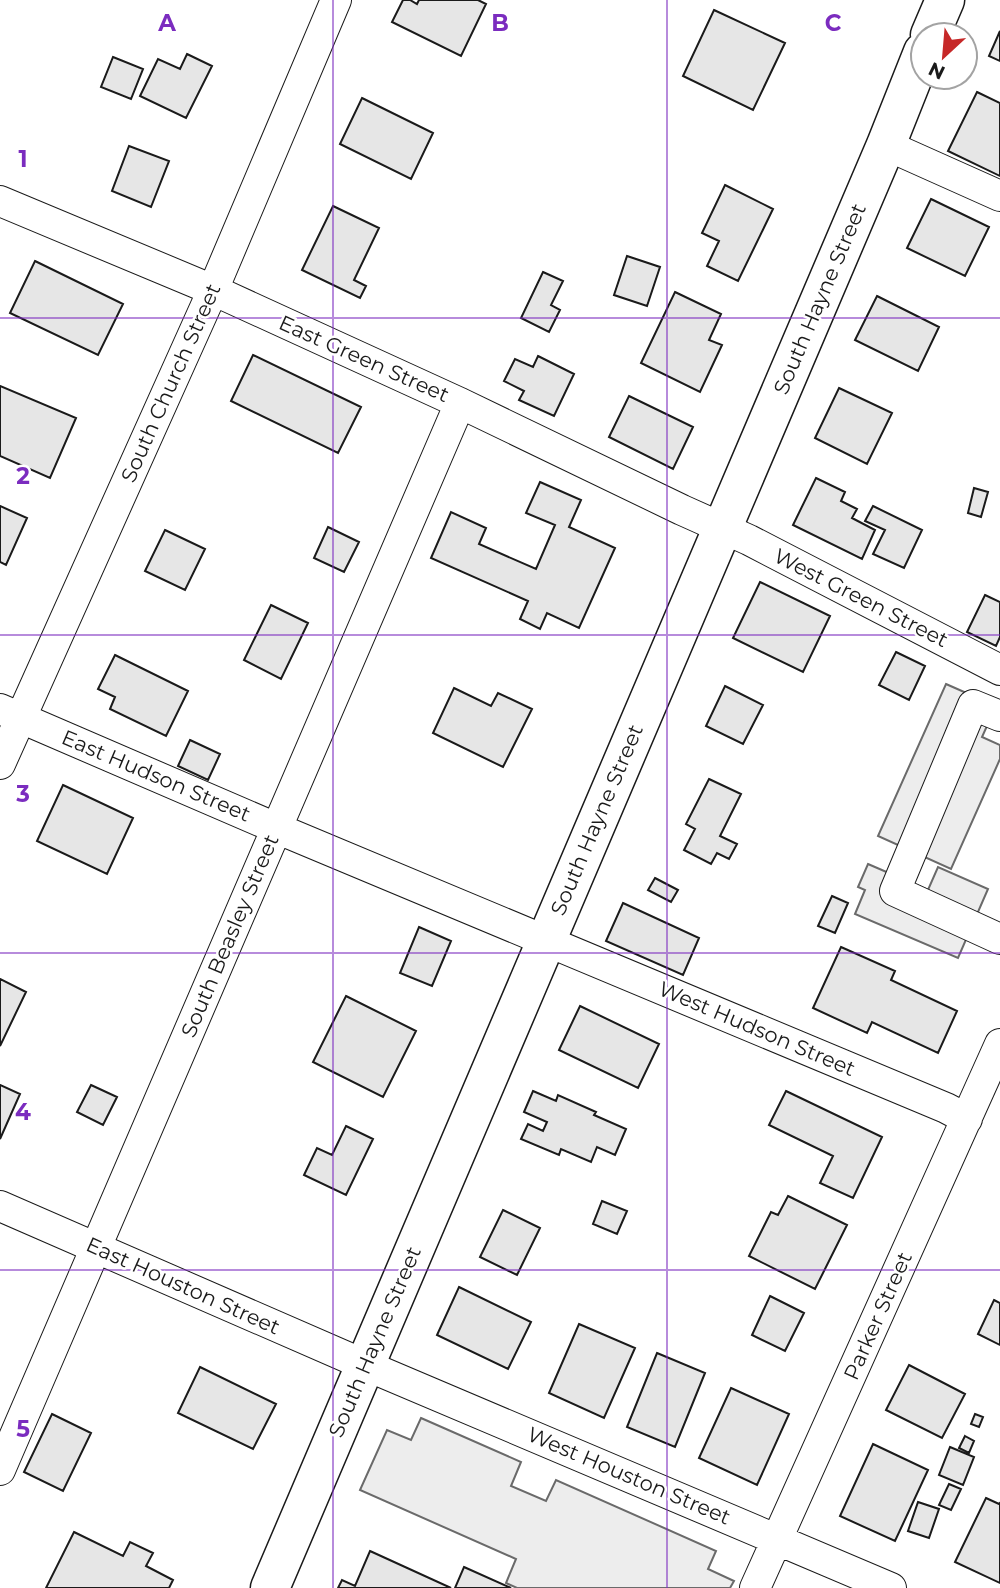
<svg xmlns="http://www.w3.org/2000/svg" width="1000" height="1588" viewBox="0 0 1000 1588" font-family="Montserrat,sans-serif">
<rect width="100%" height="100%" fill="#fff"/>
<!-- built -->
<path fill="#ededed" stroke="#6a6a6a" stroke-width="2" d="M946,684L996,706L982,737L1000,745V759L951,869L878,836Z
M868,864L928,890L938,867L988,889L958,958L855,914L865,890L858,887Z
M421,1418L521,1462L511,1486L546,1501L556,1480L716,1551L708,1569L734,1581L730,1588H517L506,1583L516,1559L360,1490L387,1430L411,1440Z"/>
<!-- building -->
<path fill="#e6e6e6" stroke="#1a1a1a" stroke-width="2" d="M403,0H410L417,4L419,0H478L486,4L461,56L392,22Z
M714,10L785,43L753,110L683,76Z
M1000,31V61L989,56Z
M187,54L212,66L186,118L140,96L158,59L180,69Z
M113,57L143,69L131,99L101,87Z
M977,92L1000,103V176L948,151Z
M362,98L433,133L411,179L340,144Z
M129,146L169,161L151,207L112,191Z
M725,185L773,209L738,281L707,266L719,241L702,233Z
M931,199L989,227L965,276L907,248Z
M333,206L379,228L354,280L366,286L360,298L302,270Z
M627,256L660,267L647,306L614,295Z
M35,261L123,304L98,355L10,313Z
M543,272L563,281L551,305L560,310L549,332L521,318Z
M675,292L721,314L709,340L722,345L700,392L641,363Z
M877,296L939,327L918,371L855,340Z
M253,355L361,407L338,453L231,401Z
M538,356L574,374L554,416L519,400L524,391L504,381L515,359L533,367Z
M0,386L76,418L50,478L0,456Z
M839,388L892,413L867,464L815,438Z
M629,396L693,427L673,469L609,437Z
M816,478L845,492L841,501L857,509L852,518L875,530L862,559L793,525Z
M540,482L581,500L569,527L615,548L579,628L547,613L540,629L520,619L528,601L431,558L451,512L486,528L479,544L536,569L555,525L526,513Z
M974,488L988,492L981,517L968,513Z
M0,506L27,518L6,565L0,562Z
M873,506L922,530L904,568L873,554L885,530L865,521Z
M328,527L359,542L344,572L314,558Z
M165,530L205,549L185,590L145,571Z
M760,582L830,616L803,672L733,638Z
M985,595L1000,602V637L996,646L967,632Z
M271,605L308,623L281,679L244,660Z
M896,652L925,666L909,700L879,685Z
M115,655L188,691L166,736L110,709L115,697L98,689Z
M725,686L763,705L743,744L706,726Z
M454,688L491,706L498,693L532,709L503,767L433,733Z
M190,740L220,754L208,780L178,766Z
M709,779L741,794L720,836L737,844L729,859L717,853L711,864L684,850L695,829L686,824Z
M63,785L133,818L107,874L37,841Z
M655,878L678,890L671,902L648,890Z
M832,896L848,903L835,933L818,926Z
M623,903L699,938L683,975L606,941Z
M419,927L451,941L432,986L400,973Z
M841,947L895,971L891,980L957,1011L938,1053L872,1022L867,1033L813,1008Z
M0,979L26,992L0,1046Z
M346,996L416,1031L383,1097L313,1062Z
M580,1006L659,1044L638,1088L559,1050Z
M0,1085L20,1094L0,1139Z
M91,1085L117,1097L103,1125L77,1112Z
M533,1091L556,1101L558,1095L596,1112L594,1115L626,1129L615,1155L597,1147L591,1162L561,1149L559,1155L521,1139L528,1124L543,1131L547,1122L524,1112Z
M786,1091L882,1137L853,1198L820,1183L833,1156L769,1125Z
M346,1126L373,1139L346,1195L304,1175L317,1148L332,1155Z
M788,1196L847,1225L815,1289L749,1256L771,1212L778,1215Z
M602,1201L627,1211L617,1234L593,1224Z
M503,1210L540,1228L517,1275L480,1257Z
M459,1287L531,1322L508,1369L437,1335Z
M770,1296L804,1313L785,1351L752,1335Z
M994,1300L1000,1303V1345L978,1334Z
M579,1324L635,1348L604,1418L549,1393Z
M657,1353L705,1373L675,1447L627,1427Z
M909,1365L965,1394L942,1438L886,1410Z
M200,1367L276,1404L253,1449L178,1413Z
M731,1388L789,1414L757,1485L699,1458Z
M52,1414L91,1433L63,1491L24,1472Z
M975,1414L983,1417L979,1427L971,1424Z
M965,1436L974,1441L969,1453L959,1448Z
M873,1444L928,1470L895,1541L840,1516Z
M950,1447L974,1457L963,1485L939,1475Z
M949,1484L961,1489L951,1510L939,1505Z
M986,1498L999,1504L1000,1503V1583L955,1562Z
M918,1502L939,1509L929,1538L908,1531Z
M74,1532L123,1556L130,1542L153,1553L146,1566L173,1580L169,1588H46Z
M370,1551L451,1588H338L342,1580L355,1586Z
M464,1567L511,1588H455Z"/>
<g fill="none" stroke-linecap="round" stroke-linejoin="round">
<defs>
<path id="minor" d="M886,145L1000,196
M0,201L213,290L460,403L682,510L749,540L1000,670
M0,709L276,828L946,1108L967,1119
M1000,716L973,705L895,891L1000,939
M0,764L213,290L336,0
M0,1206L365,1365L891,1588
M0,1470L460,403
M755,1588L1000,1044"/>
<path id="major" d="M930,35L945,0
M270,1588L886,145L923,52"/>
</defs>
<!-- minor casing -->
<use href="#minor" stroke="#1a1a1a" stroke-width="32"/>
<!-- major casing -->
<use href="#major" stroke="#1a1a1a" stroke-width="41"/>
<!-- minor -->
<use href="#minor" stroke="#fff" stroke-width="30"/>
<!-- major -->
<use href="#major" stroke="#fff" stroke-width="38"/>
</g>
<!-- grid -->
<path fill="none" stroke="#7b2cbf" stroke-width="2" stroke-opacity="0.55" d="M333,0V1588M667,0V1588M0,318H1000M0,635H1000M0,953H1000M0,1270H1000"/>
<g text-anchor="middle" stroke-width="5" stroke-linejoin="round" paint-order="stroke">
<!-- street labels -->
<g font-size="21" fill="#1a1a1a" stroke="#fff">
<text transform="translate(820 299) rotate(-67)" y="7">South Hayne Street</text>
<text transform="translate(364 359) rotate(24)" y="7">East Green Street</text>
<text transform="translate(171 383) rotate(-66)" y="7">South Church Street</text>
<text transform="translate(861 598) rotate(27)" y="7">West Green Street</text>
<text transform="translate(156 776) rotate(23)" y="7">East Hudson Street</text>
<text transform="translate(597 820) rotate(-67)" y="7">South Hayne Street</text>
<text transform="translate(230 936) rotate(-67)" y="7">South Beasley Street</text>
<text transform="translate(757 1029) rotate(23)" y="7">West Hudson Street</text>
<text transform="translate(183 1286) rotate(24)" y="7">East Houston Street</text>
<text transform="translate(878 1316) rotate(-66)" y="7">Parker Street</text>
<text transform="translate(375 1342) rotate(-67)" y="7">South Hayne Street</text>
<text transform="translate(629 1476) rotate(23)" y="7">West Houston Street</text>
</g>
</g>
<g font-size="23" text-anchor="middle" font-weight="bold" fill="#7b2cbf" stroke="#fff" stroke-width="5" stroke-linejoin="round" paint-order="stroke">
<text x="167" y="31">A</text>
<text x="500" y="31">B</text>
<text x="833" y="31">C</text>
<text x="23" y="167">1</text>
<text x="23" y="484">2</text>
<text x="23" y="802">3</text>
<text x="23" y="1120">4</text>
<text x="23" y="1437">5</text>
</g>
<!-- north arrow -->
<g transform="translate(944 56) rotate(206)"><circle r="33" fill="#ffffff" stroke="#a3a3a3" stroke-width="2"/>
<path d="M0-5L12 26L0 18L-12 26Z" fill="#c62828"/>
<text y="-10" font-size="19" font-weight="bold" text-anchor="middle" fill="#1a1a1a">N</text>
</g>
</svg>
